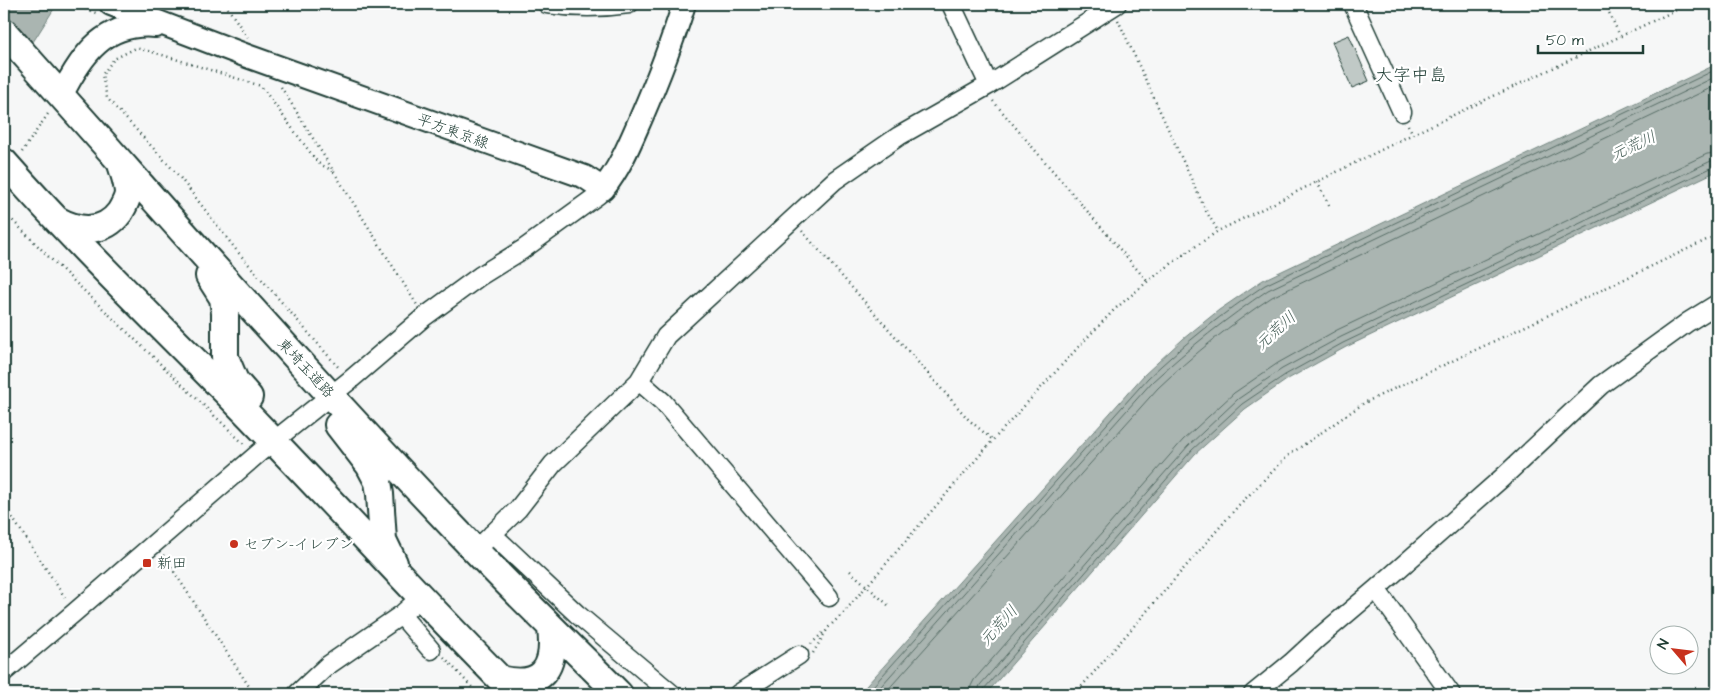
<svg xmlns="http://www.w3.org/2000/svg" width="1721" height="698" viewBox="0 0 1721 698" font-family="'Architects Daughter','Klee One',sans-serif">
<rect width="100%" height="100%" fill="#f6f7f7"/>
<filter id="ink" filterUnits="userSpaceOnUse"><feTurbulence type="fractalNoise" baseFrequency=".02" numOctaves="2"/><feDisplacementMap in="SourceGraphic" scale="10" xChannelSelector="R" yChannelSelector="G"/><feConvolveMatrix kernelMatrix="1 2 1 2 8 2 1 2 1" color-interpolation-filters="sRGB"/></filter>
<g filter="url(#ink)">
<!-- water -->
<path fill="#aab5b1" stroke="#72857f" d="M4,4H57L4,88Z
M1717,64V171L1346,347L1288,379L1245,409L1195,454L986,694H859L1144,375L1183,339L1219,310L1263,280Z"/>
<!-- pier -->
<path fill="#f6f7f7" d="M4,11L34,45L4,91Z"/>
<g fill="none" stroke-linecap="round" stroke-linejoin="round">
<!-- shore -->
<path stroke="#576d66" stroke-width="1" d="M866,694L1148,378C1185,343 1223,313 1265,285L1717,69
M874,694L1152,382C1190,347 1226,319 1268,290L1717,76
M884,694L1158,388C1194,354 1231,324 1272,297L1717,85
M969,694L971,686L974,680L1183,440L1234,393L1278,363L1337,330L1707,154L1717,153
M977,694L980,685L1188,446L1238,399L1282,369L1341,337L1711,161L1717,160
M983,694L984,689L1192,450L1242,404L1285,375L1343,343L1713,167L1717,166"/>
</g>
<!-- building -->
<path fill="#c0c9c6" stroke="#1f3d34" d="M1349,35L1369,81L1352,88L1332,42Z"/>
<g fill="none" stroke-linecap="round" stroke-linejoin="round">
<defs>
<path id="minor" d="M547,4C575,8 601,8 629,4
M951,4L989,85
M1353,4L1402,112
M639,381L663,402L829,597
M492,534L577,614L672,694
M475,551L518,509L553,464L639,381L666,336L835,180L899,136L989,85L1117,4
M1376,589L1451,694
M401,615L431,650
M4,672L75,612L260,452L349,381L424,317L480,276L522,250L598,195L603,189
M297,694L327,666L401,615L421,597
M738,694L799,655
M1253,694L1291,663L1317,639L1376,589L1502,478L1601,385L1688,322L1717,304"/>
<path id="major" d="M111,4L247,56L585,177L603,189C620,168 630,143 641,118C657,81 672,43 684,4
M61,96C82,54 105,21 156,26"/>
<path id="highway" d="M4,32C160,205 313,381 475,550C522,599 571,646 619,694
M4,162C85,254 174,338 259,426C345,515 428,607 515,694
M57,220C79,232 104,234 120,212C123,207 127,200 128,194C128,184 124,174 121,164
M209,276L223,298L225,313V357L235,381L249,397
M338,425L369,465L378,482L380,494L383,540L394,563
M500,679C542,689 556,669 551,629"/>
</defs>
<!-- minor casing -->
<use href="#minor" stroke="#1f3d34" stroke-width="21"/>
<!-- major casing -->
<use href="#major" stroke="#1f3d34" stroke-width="26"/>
<!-- highway casing -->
<use href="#highway" stroke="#1f3d34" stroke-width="30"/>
<!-- path -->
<path stroke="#1f3d34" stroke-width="2.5" stroke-dasharray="1 4" stroke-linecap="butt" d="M71,4L96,13
M225,4L248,38
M1605,4L1620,36
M1118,20L1206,211L1218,231
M281,87L417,305
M993,101L1147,281
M1408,125L1413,134
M22,152L50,111
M333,171L318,163L261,86L156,53L136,48L114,59L102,75L107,98L178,175L237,251L339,368
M1317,182L1329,205
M4,216L11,219L52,260L245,445
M802,231L969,420L993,440
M4,505L66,599
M163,555L254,694
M850,571L888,605
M811,644L825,631
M813,653L828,628L846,610L993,440L1083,342L1115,309L1147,282L1183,255L1218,231L1413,134L1689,4
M444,657L478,694
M1075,694L1239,505L1289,455L1364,403L1717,235"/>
<!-- minor -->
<use href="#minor" stroke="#fff" stroke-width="18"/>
<!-- major -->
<use href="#major" stroke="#fff" stroke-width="22"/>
<!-- highway -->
<use href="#highway" stroke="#fff" stroke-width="26"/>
</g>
</g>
<!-- markers -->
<g fill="#c8321e" stroke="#fff" stroke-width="2">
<circle cx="234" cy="544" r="5"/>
<rect x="142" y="558" width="10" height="10" rx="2.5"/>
</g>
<g text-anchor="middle" stroke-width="4.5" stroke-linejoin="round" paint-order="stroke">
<!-- street labels -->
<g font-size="15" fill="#1f3d34" stroke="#fff">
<text transform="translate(453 131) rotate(20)" y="5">平方東京線</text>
<text transform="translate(306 368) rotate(47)" y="5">東埼玉道路</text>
</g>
<!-- poi labels -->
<g font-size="15" fill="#1f3d34" stroke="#fff" text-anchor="start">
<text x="244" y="549">セブン-イレブン</text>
<text x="157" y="568">新田</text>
</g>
<!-- water labels -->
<g font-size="16" font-style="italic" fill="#49615a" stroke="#fff">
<text transform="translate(1633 145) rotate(-25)" y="6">元荒川</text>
<text transform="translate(1275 330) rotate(-42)" y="6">元荒川</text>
<text transform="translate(998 625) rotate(-48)" y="6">元荒川</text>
</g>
<!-- quarter labels -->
<g font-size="18" fill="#1f3d34" stroke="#fff">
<text x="1411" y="81">大字中島</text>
</g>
</g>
<!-- margin -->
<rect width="1721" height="698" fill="none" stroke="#fff" stroke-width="20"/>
<rect x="10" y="10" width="1701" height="678" fill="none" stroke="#1f3d34" stroke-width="2" filter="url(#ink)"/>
<!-- north arrow -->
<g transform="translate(1674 650) rotate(298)"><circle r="24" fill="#ffffff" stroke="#a5b1ae"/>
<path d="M0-4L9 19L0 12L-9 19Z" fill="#c8321e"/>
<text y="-8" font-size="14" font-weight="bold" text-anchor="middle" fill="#1f3d34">N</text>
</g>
<!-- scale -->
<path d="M1538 45v8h105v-8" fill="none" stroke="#1f3d34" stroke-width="2.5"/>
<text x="1546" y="45" font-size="15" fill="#1f3d34" stroke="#ffffff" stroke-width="4" paint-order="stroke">50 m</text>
</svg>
